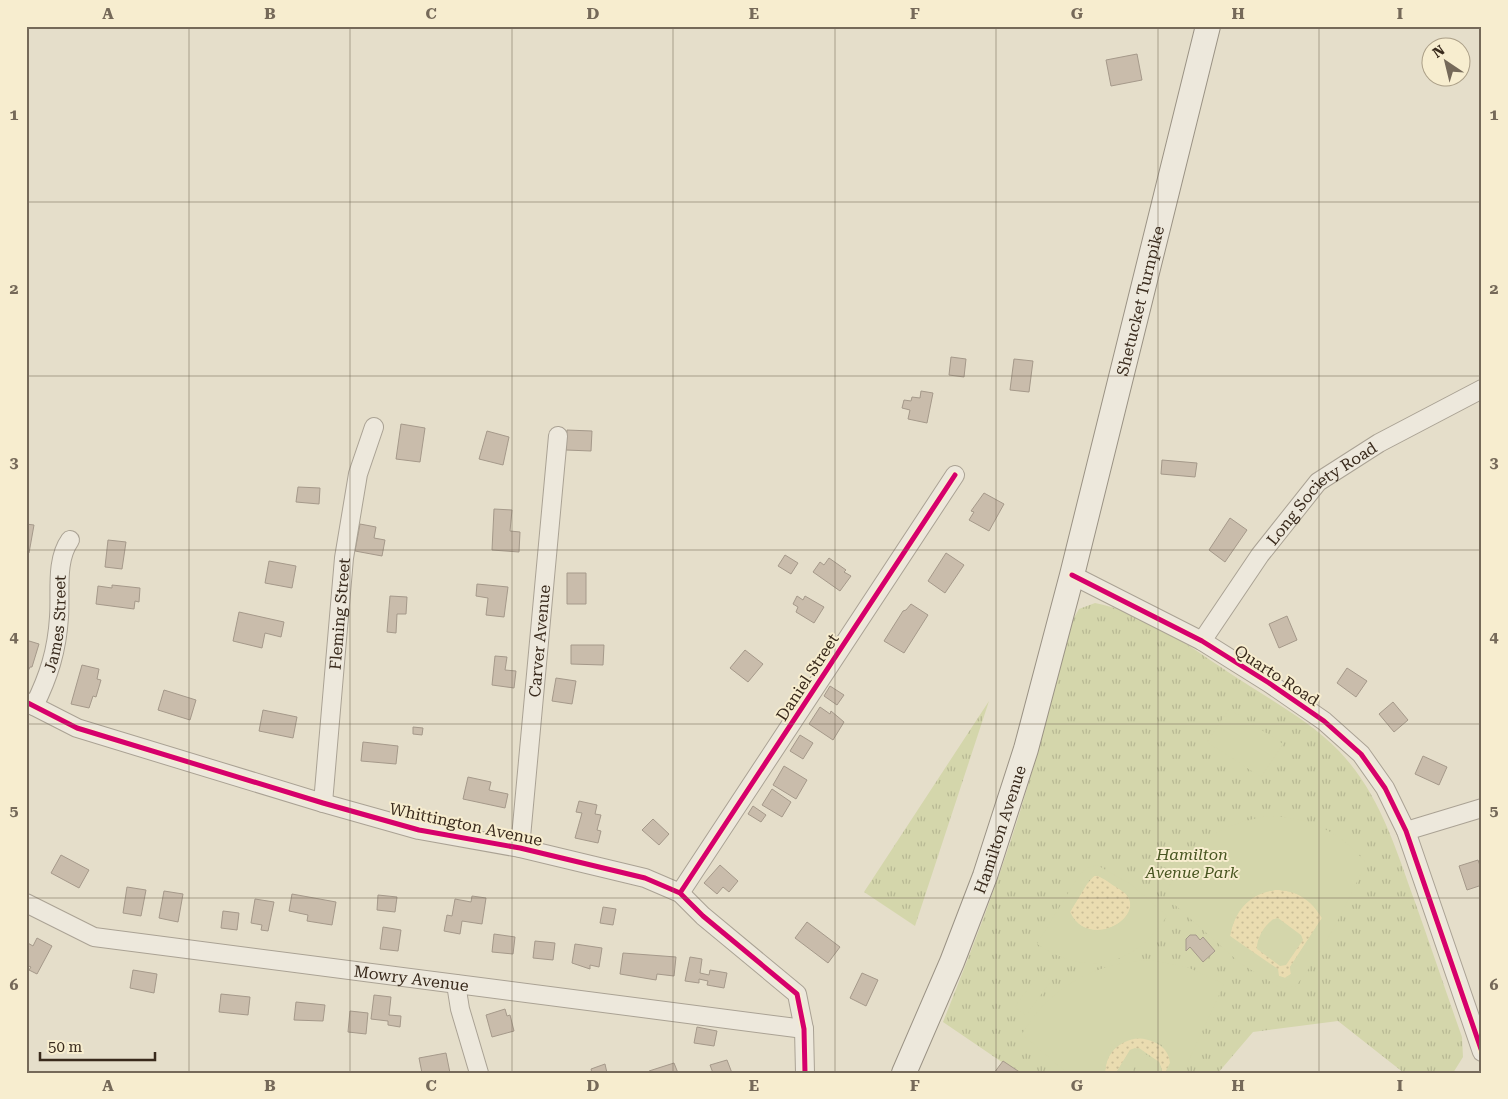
<svg xmlns="http://www.w3.org/2000/svg" width="1508" height="1099" viewBox="0 0 1508 1099" font-family="'Roboto Serif',serif">
<defs>
<pattern id="grass-tufts" width="24" height="20" patternUnits="userSpaceOnUse" patternTransform="scale(1.25)"><rect width="24" height="20" fill="#d4d6ab"/><path d="M3 7l-1-3M5 7V3M7 7l1-3M15 17l-1-3M17 17v-4M19 17l1-3" fill="none" stroke="#b7b893"/></pattern>
<pattern id="sand-dots" width="8" height="8" patternUnits="userSpaceOnUse" patternTransform="scale(1.25)"><rect width="8" height="8" fill="#eadcb0"/><path d="M2 2h.1M6 6h.1" fill="none" stroke="#c9bd97" stroke-width="1.8" stroke-linecap="round"/></pattern>
</defs>
<rect width="100%" height="100%" fill="#e5deca"/>
<!-- grass -->
<path fill="url(#grass-tufts)" d="M1095,603C1143,612 1188,645 1228,672C1265,697 1308,719 1339,751C1380,794 1395,847 1415,902C1431,947 1446,992 1462,1037L1463,1057L1453,1073H1404L1338,1021L1253,1032L1218,1073H1018L943,1022C970,954 997,886 1019,815C1039,751 1055,686 1072,621L1079,609Z
M989,701L915,926L864,892Z"/>
<!-- sand -->
<path fill="url(#sand-dots)" fill-rule="evenodd" d="M1094,876H1098C1107,881 1125,889 1129,899C1139,923 1086,948 1070,912L1086,885Z
M1275,890C1297,890 1311,900 1322,918L1290,967L1291,974L1285,978L1279,976L1230,936C1235,910 1249,894 1275,890ZM1273,919L1303,940L1257,949Z
M1131,1038C1147,1037 1169,1044 1170,1063L1165,1073H1160L1162,1070L1159,1062L1139,1048L1130,1050L1116,1073H1105C1106,1055 1115,1044 1131,1038Z"/>
<!-- pitch -->
<path fill="#d4d6ab" fill-rule="evenodd" d="M1229,709L1283,744L1261,777L1207,742Z
M1271,816C1311,818 1341,832 1366,863C1345,907 1326,948 1296,986L1282,989L1240,963L1165,896C1185,847 1219,822 1271,816ZM1275,890C1297,890 1311,899 1322,918L1290,967L1291,974L1285,978L1279,976L1278,969L1230,936C1235,910 1249,894 1275,890Z
M1097,865L1132,885L1167,916C1135,966 1087,978 1037,944L1079,875L1087,868ZM1096,875C1103,877 1109,883 1116,887C1120,890 1125,892 1128,896C1143,919 1087,951 1070,912L1090,879Z
M1278,918L1301,935L1303,940L1286,965L1280,966L1257,949C1256,939 1267,919 1278,918Z
M1152,960L1187,967L1224,984L1183,1073H1165L1170,1063C1169,1027 1106,1030 1105,1073H1067L1022,1034C1050,986 1096,962 1152,960Z
M1040,972L1051,981L1026,1015L1015,1007Z
M1135,1048L1159,1062L1162,1070L1160,1073H1141L1142,1067L1138,1065L1133,1068L1134,1073H1116L1130,1050Z"/>
<!-- building -->
<path fill="#c9bcab" stroke="#a5998a" d="M1137,54L1142,80L1111,86L1106,60Z
M951,357L966,359L964,377L949,375Z
M1014,359L1033,361L1029,392L1010,390Z
M921,391L933,393L927,423L908,419L910,410L902,408L904,400L911,401L912,397L920,398Z
M401,424L425,428L420,462L396,459Z
M567,430L592,431L591,451L566,450Z
M487,431L509,437L503,465L479,459Z
M1162,460L1197,463L1195,477L1161,474Z
M298,487L320,488L319,504L296,502Z
M984,493L1004,504L989,531L969,520L974,512L971,511Z
M494,509L512,510L510,531L520,532L519,552L492,550Z
M1230,518L1247,530L1225,562L1209,550Z
M26,524L34,525L29,553H26Z
M360,524L376,527L374,538L385,540L382,556L355,551Z
M108,540L126,542L122,569L105,567Z
M946,553L964,565L945,593L928,581Z
M785,555L798,563L791,574L778,566Z
M829,558L846,570L844,572L851,576L840,591L813,572L820,562L824,565Z
M269,561L296,566L292,588L265,583Z
M567,573H586V604H567Z
M477,584L508,587L504,617L486,615L488,598L476,596Z
M112,585L140,588L139,602L135,601L134,609L96,604L98,586L112,588Z
M390,596L407,597L406,614H397L396,633L387,632Z
M797,596L803,600L805,596L824,607L814,623L796,612L798,607L793,604Z
M911,604L928,615L904,653L884,641L903,611L906,610Z
M239,612L284,622L281,637L265,633L262,648L233,641Z
M1287,616L1297,640L1279,648L1269,624Z
M26,640L39,644L32,667H30L28,671L26,670Z
M571,645H604L603,665L571,664Z
M745,650L763,664L748,682L730,668Z
M495,656L507,657L505,670L516,671L514,688L492,685Z
M82,665L99,669L97,679L101,680L96,697L93,696L89,708L71,704Z
M1347,668L1367,681L1356,697L1337,683Z
M556,678L576,681L572,704L552,701Z
M830,686L844,695L837,705L824,696Z
M164,690L196,700L190,720L158,710Z
M1393,702L1408,720L1394,732L1379,714Z
M820,707L830,714L831,711L844,722L833,740L809,724Z
M263,710L297,717L293,738L259,731Z
M413,727L423,728L422,735L413,734Z
M800,735L813,743L803,759L790,751Z
M363,742L398,746L396,764L361,761Z
M1423,756L1447,767L1439,785L1415,774Z
M784,766L807,780L796,799L773,785Z
M468,777L491,782L489,790L508,794L505,808L463,799Z
M772,789L791,802L782,817L762,805Z
M579,801L597,805L595,814L601,815L597,830L601,831L598,843L575,838L582,813L576,812Z
M753,806L766,815L761,822L748,814Z
M653,819L669,834L659,845L642,830Z
M61,855L89,870L79,888L51,873Z
M1478,860L1482,871V885L1467,890L1459,866Z
M720,865L738,881L729,892L723,887L717,894L704,883Z
M127,887L146,890L141,916L123,913Z
M164,891L183,894L178,922L159,918Z
M292,894L336,902L332,925L307,921L308,915L289,911Z
M378,895L397,897L395,912L377,910Z
M472,896L486,898L482,924L462,921L460,934L444,931L447,915L452,916L455,899L471,902Z
M255,899L274,902L268,931L261,930L262,925L251,923Z
M603,907L616,909L613,925L600,923Z
M223,911L239,913L237,930L221,928Z
M807,922L840,947L828,963L795,938Z
M383,927L401,930L398,951L380,949Z
M494,934L515,937L513,954L492,952Z
M1190,935H1196L1200,940L1203,937L1215,951L1203,962L1190,947L1186,951V939Z
M37,938L52,946L37,974L29,970L31,967L26,965V942L33,946Z
M535,941L555,943L553,960L533,958Z
M575,944L602,948L599,967L590,965V969L572,963Z
M623,953L676,957L674,976L657,974L656,980L620,974Z
M690,957L702,959L700,973L709,975L710,970L727,973L724,988L707,985L708,981L699,979V983L685,981Z
M133,970L157,974L154,993L130,988Z
M862,973L878,980L866,1006L850,998Z
M221,994L250,997L248,1015L219,1012Z
M374,995L391,997L389,1015L401,1016L400,1027L388,1025V1021L371,1019Z
M296,1002L325,1005L323,1021L294,1020Z
M505,1009L507,1016L510,1015L514,1031L492,1037L486,1015Z
M350,1011L368,1013L366,1034L348,1032Z
M697,1027L717,1031L714,1046L694,1043Z
M446,1053L450,1073H422L419,1058Z
M727,1060L732,1073H713L710,1065Z
M1003,1061L1021,1073H994Z
M674,1063L678,1073H650L649,1071Z
M605,1064L607,1073H592L591,1069Z"/>
<g fill="none" stroke-linecap="round" stroke-linejoin="round">
<defs>
<g id="minor">
<path d="M1072,575L1202,641L1269,683L1324,721L1361,754L1385,788L1406,831L1482,1052"/>
<path id="s1" d="M1202,641L1260,555L1318,482L1379,443L1482,389"/>
<path d="M26,702L77,728L323,803L419,830L520,848L645,878L680,893L703,916L797,994L804,1029L805,1073"/>
<path id="s2" d="M34,706C49,676 57,650 59,617C61,593 55,561 70,540"/>
<path id="s3" d="M323,803L344,558L358,474L374,427"/>
<path d="M1406,831L1482,808"/>
<path id="s4" d="M520,848L558,436"/>
<path d="M680,893L955,475"/>
<path id="s5" d="M26,903L94,937L804,1029"/>
<path d="M456,984L460,1009L479,1073"/>
</g>
<g id="secondary">
<path id="s6" d="M904,1073L952,962L985,876L1026,749L1072,575L1208,26"/>
</g>
</defs>
<!-- minor casing -->
<use href="#minor" stroke="#aaa294" stroke-width="20"/>
<!-- secondary casing -->
<use href="#secondary" stroke="#9a9284" stroke-width="26"/>
<!-- minor -->
<use href="#minor" stroke="#ede8dc" stroke-width="18"/>
<!-- secondary -->
<use href="#secondary" stroke="#ede8dc" stroke-width="24"/>
<defs>
<path id="cycleway" d="M1072,575L1202,641L1269,683L1324,721L1361,754L1385,788L1406,831L1482,1052
M26,702L77,728L323,803L419,830L520,848L645,878L680,893L703,916L797,994L804,1029L805,1073
M680,893L955,475"/>
</defs>
<!-- cycleway casing -->
<use href="#cycleway" stroke="#f7edcf" stroke-width="8"/>
<!-- cycleway -->
<use href="#cycleway" stroke="#d6006c" stroke-width="5"/>
</g>
<!-- grid -->
<path fill="none" stroke="#756959" stroke-width="1" stroke-opacity="0.55" d="M189,26V1073M350,26V1073M512,26V1073M673,26V1073M835,26V1073M996,26V1073M1158,26V1073M1319,26V1073M26,202H1482M26,376H1482M26,550H1482M26,724H1482M26,898H1482"/>
<g text-anchor="middle" stroke-width="4" stroke-linejoin="round" paint-order="stroke">
<!-- street labels -->
<g font-size="16" fill="#392a1c" stroke="#f7edcf">
<text dy="6" stroke="none"><textPath href="#s6" startOffset="809">Shetucket Turnpike</textPath></text>
<text dy="6" stroke="none"><textPath href="#s1" startOffset="192">Long Society Road</textPath></text>
<text dy="6" stroke="none"><textPath href="#s3" startOffset="190">Fleming Street</textPath></text>
<text dy="6" stroke="none"><textPath href="#s2" startOffset="86">James Street</textPath></text>
<text dy="6" stroke="none"><textPath href="#s4" startOffset="208">Carver Avenue</textPath></text>
<text transform="translate(1277 675) rotate(33)" y="6">Quarto Road</text>
<text transform="translate(807 677) rotate(-57)" y="6">Daniel Street</text>
<text transform="translate(466 824) rotate(12)" y="6">Whittington Avenue</text>
<text dy="6" stroke="none"><textPath href="#s6" startOffset="262">Hamilton Avenue</textPath></text>
<text dy="6" stroke="none"><textPath href="#s5" startOffset="396">Mowry Avenue</textPath></text>
</g>
<!-- park labels -->
<g font-size="16" font-style="italic" fill="#485621" stroke="#f7edcf">
<text x="1192" y="860">Hamilton<tspan x="1192" dy="18">Avenue Park</tspan></text>
</g>
</g>
<!-- border -->
<rect width="1508" height="1099" fill="none" stroke="#f7edcf" stroke-width="55"/>
<!-- north arrow -->
<g transform="translate(1446 62) rotate(325)"><circle r="24" fill="#f7edcf" stroke="#ab9f87"/>
<path d="M0-4L9 19L0 12L-9 19Z" fill="#756959"/>
<text y="-8" font-size="14" font-weight="bold" text-anchor="middle" fill="#392a1c">N</text>
</g>
<!-- scale -->
<path d="M40 1052v8h115v-8" fill="none" stroke="#392a1c" stroke-width="2.5"/>
<text x="48" y="1052" font-size="15" fill="#392a1c" stroke="#f7edcf" stroke-width="4" paint-order="stroke">50 m</text>
<rect x="28" y="28" width="1452" height="1044" fill="none" stroke="#756959" stroke-width="2"/>
<g font-size="16" text-anchor="middle" font-weight="bold" fill="#756959">
<text x="108" y="19">A</text>
<text x="270" y="19">B</text>
<text x="431" y="19">C</text>
<text x="593" y="19">D</text>
<text x="754" y="19">E</text>
<text x="915" y="19">F</text>
<text x="1077" y="19">G</text>
<text x="1238" y="19">H</text>
<text x="1400" y="19">I</text>
<text x="14" y="120">1</text>
<text x="1494" y="120">1</text>
<text x="14" y="294">2</text>
<text x="1494" y="294">2</text>
<text x="14" y="468">3</text>
<text x="1494" y="468">3</text>
<text x="14" y="642">4</text>
<text x="1494" y="642">4</text>
<text x="14" y="816">5</text>
<text x="1494" y="816">5</text>
<text x="14" y="990">6</text>
<text x="1494" y="990">6</text>
<text x="108" y="1091">A</text>
<text x="270" y="1091">B</text>
<text x="431" y="1091">C</text>
<text x="593" y="1091">D</text>
<text x="754" y="1091">E</text>
<text x="915" y="1091">F</text>
<text x="1077" y="1091">G</text>
<text x="1238" y="1091">H</text>
<text x="1400" y="1091">I</text>
</g>
</svg>
